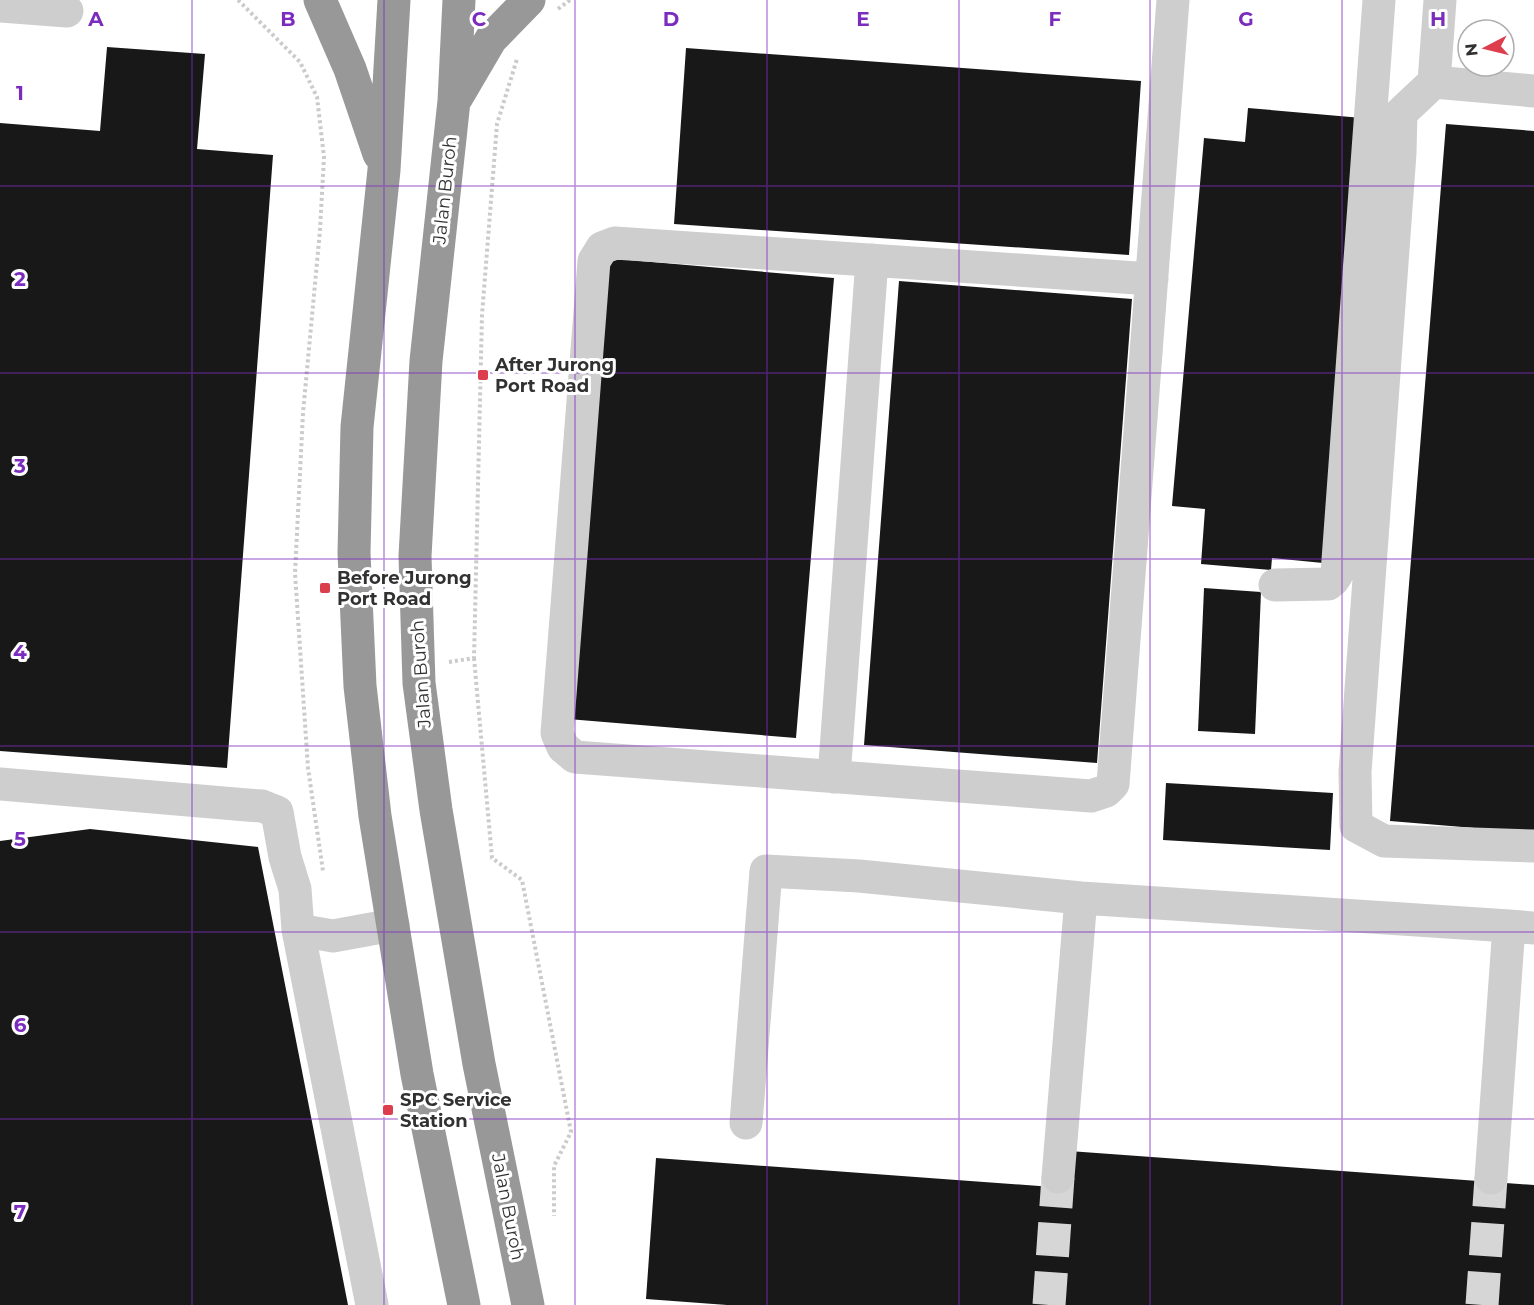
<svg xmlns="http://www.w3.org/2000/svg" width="1534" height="1305" viewBox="0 0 1534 1305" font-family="Montserrat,sans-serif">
<rect width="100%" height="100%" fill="#fff"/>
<!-- building -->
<path fill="#181818" d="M107,47L205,54L197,149L273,155L227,768L0,751V123L100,131Z
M686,48L1141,81L1129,255L674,224Z
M1248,108L1362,118L1323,563L1272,558L1271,570L1201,564L1205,509L1172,506L1204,138L1245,142Z
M1446,124L1534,131V833L1390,821Z
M606,258L834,278L796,738L568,719Z
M899,281L1132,299L1097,763L864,745Z
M1204,588L1261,592L1255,734L1198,731Z
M1166,783L1333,793L1330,850L1163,840Z
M90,829L258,847L348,1305H0V841Z
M1069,1151L1534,1185V1305H727L646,1299L656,1158L1066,1188Z"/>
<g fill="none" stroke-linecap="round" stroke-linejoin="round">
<!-- minor-tunnel -->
<path stroke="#d6d6d6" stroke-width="33" stroke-dasharray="33 16" stroke-linecap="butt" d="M1049,1305L1058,1177
M1482,1305L1491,1178"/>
<!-- path -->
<path stroke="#cbcbcb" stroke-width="4" stroke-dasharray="3 3" stroke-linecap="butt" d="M238,0L300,62L317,97L324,157L320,230L303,413L295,573L308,768L323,871
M558,9L570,0
M474,658L492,858L522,880L571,1132L554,1166V1216
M449,662L474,658L482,315L497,124L517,59"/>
<!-- minor -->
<path stroke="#cecece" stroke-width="33" d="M1440,0L1434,82L1401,113L1400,153L1355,772L1356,826L1384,841L1534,846
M0,6L67,11
M1434,82L1534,91
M1152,279L615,243L602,248L594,261L557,733L563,747L575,757L1091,796L1106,791L1113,784L1173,0
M1275,585L1328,584L1333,580L1337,574L1379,0
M834,777L872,260
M0,784L247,805L262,806L277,812L285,857L295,889L298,930L372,1305
M298,930L333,936L393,925
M746,1123L766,871L859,876L1081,898L1509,926
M1058,1177L1081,898
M1491,1178L1509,926L1534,928"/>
<!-- highway -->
<path stroke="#989898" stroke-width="33" d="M320,0L350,69L379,154
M394,0L384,170L357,427L354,553L360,686L375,816L417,1074L464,1305
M459,0L454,101L426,361L415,556L419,683L436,810L479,1064L528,1305
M457,97L491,39L529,0"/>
</g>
<!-- grid -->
<path fill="none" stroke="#7b2cbf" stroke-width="1.5" stroke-opacity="0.55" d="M192,0V1305M384,0V1305M575,0V1305M767,0V1305M959,0V1305M1150,0V1305M1342,0V1305M0,186H1534M0,373H1534M0,559H1534M0,746H1534M0,932H1534M0,1119H1534"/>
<!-- markers -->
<g fill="#dc3e4e" stroke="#fff" stroke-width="2">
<rect x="477" y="369" width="12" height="12" rx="3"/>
<rect x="319" y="582" width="12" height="12" rx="3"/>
<rect x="382" y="1104" width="12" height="12" rx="3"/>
</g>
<g text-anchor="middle" stroke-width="6" stroke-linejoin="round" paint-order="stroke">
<!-- street labels -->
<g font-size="18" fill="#313131" stroke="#fff">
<text transform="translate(445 190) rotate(-84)" y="6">Jalan Buroh</text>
<text transform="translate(421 674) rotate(-94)" y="6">Jalan Buroh</text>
<text transform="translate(508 1207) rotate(79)" y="6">Jalan Buroh</text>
</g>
<!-- poi labels -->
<g font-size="18" font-weight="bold" fill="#313131" stroke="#fff" text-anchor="start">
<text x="495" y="371">After Jurong<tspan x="495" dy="21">Port Road</tspan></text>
<text x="337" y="584">Before Jurong<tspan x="337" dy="21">Port Road</tspan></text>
<text x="400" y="1106">SPC Service<tspan x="400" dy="21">Station</tspan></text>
</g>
</g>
<g font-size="20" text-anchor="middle" font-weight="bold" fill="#7b2cbf" stroke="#fff" stroke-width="6" stroke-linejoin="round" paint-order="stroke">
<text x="96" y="26">A</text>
<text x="288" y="26">B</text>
<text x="479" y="26">C</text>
<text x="671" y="26">D</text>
<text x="863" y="26">E</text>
<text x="1055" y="26">F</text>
<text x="1246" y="26">G</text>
<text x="1438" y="26">H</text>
<text x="20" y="100">1</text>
<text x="20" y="286">2</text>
<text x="20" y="473">3</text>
<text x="20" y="659">4</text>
<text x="20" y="846">5</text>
<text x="20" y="1032">6</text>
<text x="20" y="1219">7</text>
</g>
<!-- north arrow -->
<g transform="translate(1486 48) rotate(263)"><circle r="28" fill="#ffffff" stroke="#adadad" stroke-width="1.5"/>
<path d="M0-4.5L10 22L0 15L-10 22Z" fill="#dc3e4e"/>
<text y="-9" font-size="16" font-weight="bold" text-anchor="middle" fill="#313131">N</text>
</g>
</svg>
